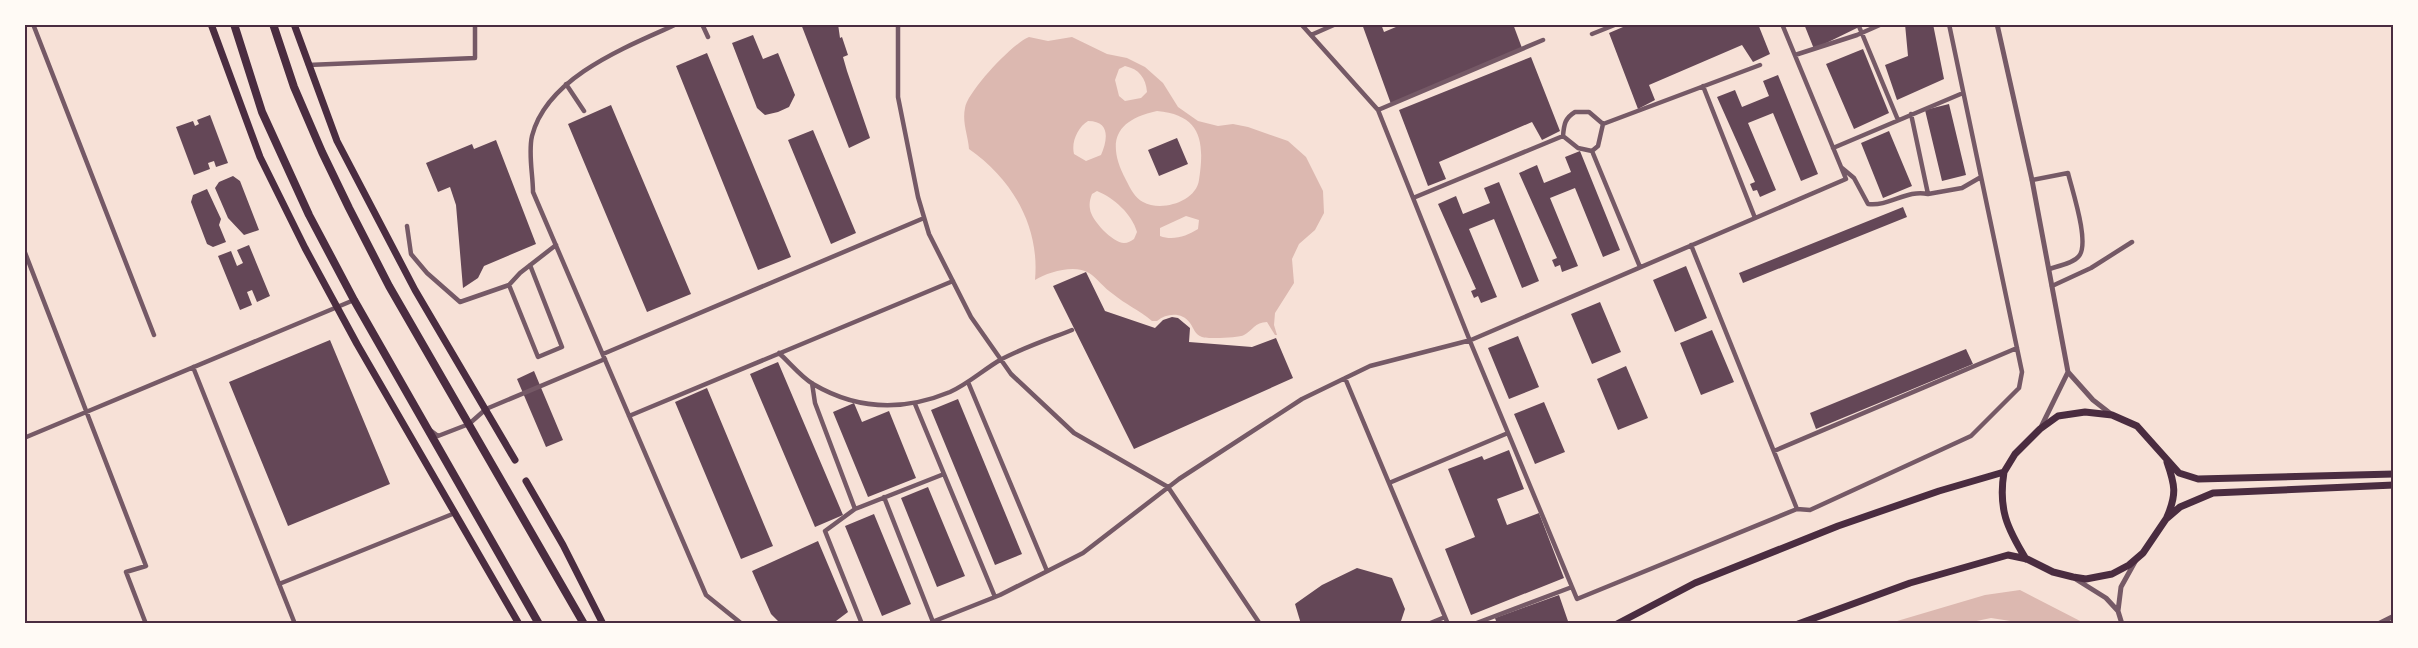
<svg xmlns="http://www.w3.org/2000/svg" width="2418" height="648" viewBox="0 0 2418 648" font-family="'Fira Sans',sans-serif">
<rect width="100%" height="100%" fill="#f7e1d7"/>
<!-- water -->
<path fill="#dcb8b0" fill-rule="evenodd" d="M1029,37L1048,41L1072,37L1107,54L1127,58L1145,67L1163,83L1178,107L1198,121L1218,126L1233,124L1248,127L1288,141L1306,157L1323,191L1324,213L1315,230L1299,244L1292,259L1294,283L1275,313L1274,325L1277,335H1275L1267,322C1255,322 1252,331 1244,335C1239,338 1208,339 1202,337C1194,334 1194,328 1190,323C1182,312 1167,313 1157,321H1152C1139,310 1125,304 1113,294C1104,288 1097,278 1089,273C1075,264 1048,272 1035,280C1040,226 1012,179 969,149C968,135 962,123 965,108C968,91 1013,43 1029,37ZM1125,66C1139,69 1146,78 1147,92L1141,98L1125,101L1119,96L1115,80L1119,69ZM1157,111C1201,115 1205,141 1199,180C1196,202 1161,212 1143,202C1135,198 1130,188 1126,180C1106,142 1115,120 1157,111ZM1088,121C1110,121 1108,139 1101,155L1086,161L1074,154C1071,142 1078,127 1088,121ZM1097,191C1114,198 1132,214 1137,232L1134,239C1131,241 1128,243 1124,243C1113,243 1091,220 1090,209C1089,204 1090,199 1092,194ZM1186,216L1199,220L1198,229C1187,236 1173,241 1160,236V228Z
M2020,590L2086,624H2030L1991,618L1962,624H1887L1985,595Z"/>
<!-- building -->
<path fill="#644757" d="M801,24H838L840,38L842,37L848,55L843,57L847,71L870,138L849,148Z
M1362,24H1381L1384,32L1403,24H1513L1522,48L1391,104Z
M1630,24H1758L1770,54L1753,62L1742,45L1649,85L1655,100L1638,109L1609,33Z
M1804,24H1858L1859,27L1814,49Z
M1905,24H1933L1944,79L1897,100L1885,65L1908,56Z
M753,35L763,59L778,53L795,95L789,107L778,112L765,115L757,108L732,43Z
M1863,49L1889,113L1854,129L1826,64Z
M707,53L791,257L758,270L676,66Z
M1531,57L1560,131L1542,140L1532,122L1439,162L1446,179L1428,186L1399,110Z
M1778,75L1818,174L1801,181L1773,113L1748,123L1776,190L1760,197L1757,190L1753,191L1750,184L1755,182L1717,97L1735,90L1742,107L1769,96L1763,81Z
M1949,104L1966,175L1942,181L1925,110Z
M611,105L691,294L647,312L568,124Z
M210,115L228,163L216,167L214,161L208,163L210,169L194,175L176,127L193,121L195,126L199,124L197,120Z
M813,130L856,233L831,244L788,140Z
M1889,131L1912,186L1883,198L1861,143Z
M1177,138L1188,164L1159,176L1148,150Z
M496,140L536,244L484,266L478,278L463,288L456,205L450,187L438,192L426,163L472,144L474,149Z
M1580,151L1620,250L1603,257L1575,188L1550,198L1578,266L1562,272L1560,265L1555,267L1552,260L1557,258L1519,173L1537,165L1544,183L1571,172L1565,157Z
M233,176L240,181L259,230L244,235L228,218L215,188L219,182Z
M1499,182L1539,281L1522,288L1494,219L1469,229L1497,297L1481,303L1478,296L1474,298L1471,291L1476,289L1438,204L1456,196L1463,214L1490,203L1484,188Z
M207,189L221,219L219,225L226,242L213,247L207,244L191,202L193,195Z
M1903,207L1907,217L1743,283L1739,273Z
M249,245L270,296L257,302L252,290L247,292L252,305L240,310L218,256L231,251L237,266L243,263L237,250Z
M1686,266L1707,318L1675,332L1653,280Z
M1086,272L1105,311L1155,328L1163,320L1172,317L1178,318L1190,328L1189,342L1252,347L1276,338L1293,378L1134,449L1053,286Z
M1600,302L1621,352L1592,364L1571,314Z
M1712,330L1734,382L1701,395L1680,343Z
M1518,336L1539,387L1509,399L1488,348Z
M330,340L390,484L288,526L229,382Z
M1966,349L1973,364L1816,429L1810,413Z
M778,362L843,515L815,527L750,374Z
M1626,366L1648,418L1618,430L1597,379Z
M534,371L563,440L546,447L517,379Z
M707,388L773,546L741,559L675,402Z
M958,399L1022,554L995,565L931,410Z
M1544,402L1565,452L1535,464L1514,414Z
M854,403L862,422L889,411L916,478L868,497L833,412Z
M1509,450L1524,489L1497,499L1507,525L1539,513L1564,578L1471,615L1445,549L1475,537L1448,469L1482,456L1484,460Z
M928,487L965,576L937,587L901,498Z
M874,514L911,604L882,616L845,526Z
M818,541L848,612L832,624H781L771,614L752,571Z
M1357,568L1392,578L1405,609L1400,624H1301L1295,604L1322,585Z
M1559,595L1569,624H1497L1495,618Z"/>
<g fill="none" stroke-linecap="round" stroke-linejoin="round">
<!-- minor -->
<path stroke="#755966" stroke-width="4.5" d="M33,24L154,335
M677,24C626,47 547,77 532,136C528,153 533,175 533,192L706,595L742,624
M702,24L708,37
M898,24V97L918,197L929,234L971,317L1011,374L1074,433L1168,487L1260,624
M1301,24L1378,110L1472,346L1577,599L1797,509L1691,245
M1858,24L1898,120
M1592,34L1617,24
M1311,35L1336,24
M1795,55L1857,35L1882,24
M308,65L475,58V24
M566,84L584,111
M1703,86L1755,218
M1378,110L1543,40
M1575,112H1589L1603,124L1598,146L1592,151L1578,148L1563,136C1564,124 1565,118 1575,112Z
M1911,114L1928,194L1962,188L1981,177
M1603,124L1760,65
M1833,148L1963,93
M1592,151L1640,267
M1842,168L1854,178L1868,204C1889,207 1907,189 1928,194
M2032,180L2068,173C2072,190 2090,243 2079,256C2074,263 2058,266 2049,269
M1413,198L1563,136
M407,226L411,254L427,273L460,302L509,285L520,273L556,245
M24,250L146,566L126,572L146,624
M509,285L538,357L562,347L530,265
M2052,286L2091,268L2132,242
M779,353C790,363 801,377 813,384C857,410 904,411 950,392C968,384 983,370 1000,360C1022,348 1049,339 1072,330
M603,354L924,218
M193,367L295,624
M1345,378L1448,624
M968,382L1047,571
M812,383L815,403L855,509L944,474
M915,404L995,597
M629,416L953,281
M430,430L438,436L469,424L486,409L605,359
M24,438L354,300
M1774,451L2017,348
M1389,483L1508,433
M884,497L933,622
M855,509L825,531L862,624
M1797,509L1810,510L1971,436L2019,388L2022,372L1949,24
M279,584L455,513
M927,624L1000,595L1083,553L1179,479L1302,399L1370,366L1471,340L1846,179L1782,24
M1428,624L1445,617
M1474,624L1572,587"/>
<!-- tertiary -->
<path stroke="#755966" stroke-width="5" d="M1997,24L2032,180L2068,372L2093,400L2111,414
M2041,427L2068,372
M2074,578L2106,598L2118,611L2121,587L2136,560
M2118,611L2122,624
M2378,624L2394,616"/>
<!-- primary -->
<path stroke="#4a2c40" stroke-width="7" d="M211,24L260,157L305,248L357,344L519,624
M294,24L337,141L415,290L515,460
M2004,472C1998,509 2007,528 2026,559
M526,481L563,545L603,624
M2167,517C2177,494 2175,485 2167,462
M1617,624L1695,583L1838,526L1939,491L2004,472L2015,454L2040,429L2058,416L2085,412L2112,415L2137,426L2179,473L2198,479L2394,474
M1798,624L1910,583L2008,555L2027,559L2053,572L2073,577L2086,579L2112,574L2129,565L2143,553L2166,519L2180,507L2213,493L2394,485"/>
<!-- trunk -->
<path stroke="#4a2c40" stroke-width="8" d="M234,24L262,112L309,215L354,300L539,624
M273,24L294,87L322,152L349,208L389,286L584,624"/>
</g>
<!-- border -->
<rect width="2418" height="648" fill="none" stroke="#fffaf5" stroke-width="51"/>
<rect x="26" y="26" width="2366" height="596" fill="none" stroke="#4a2c40" stroke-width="2"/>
</svg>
